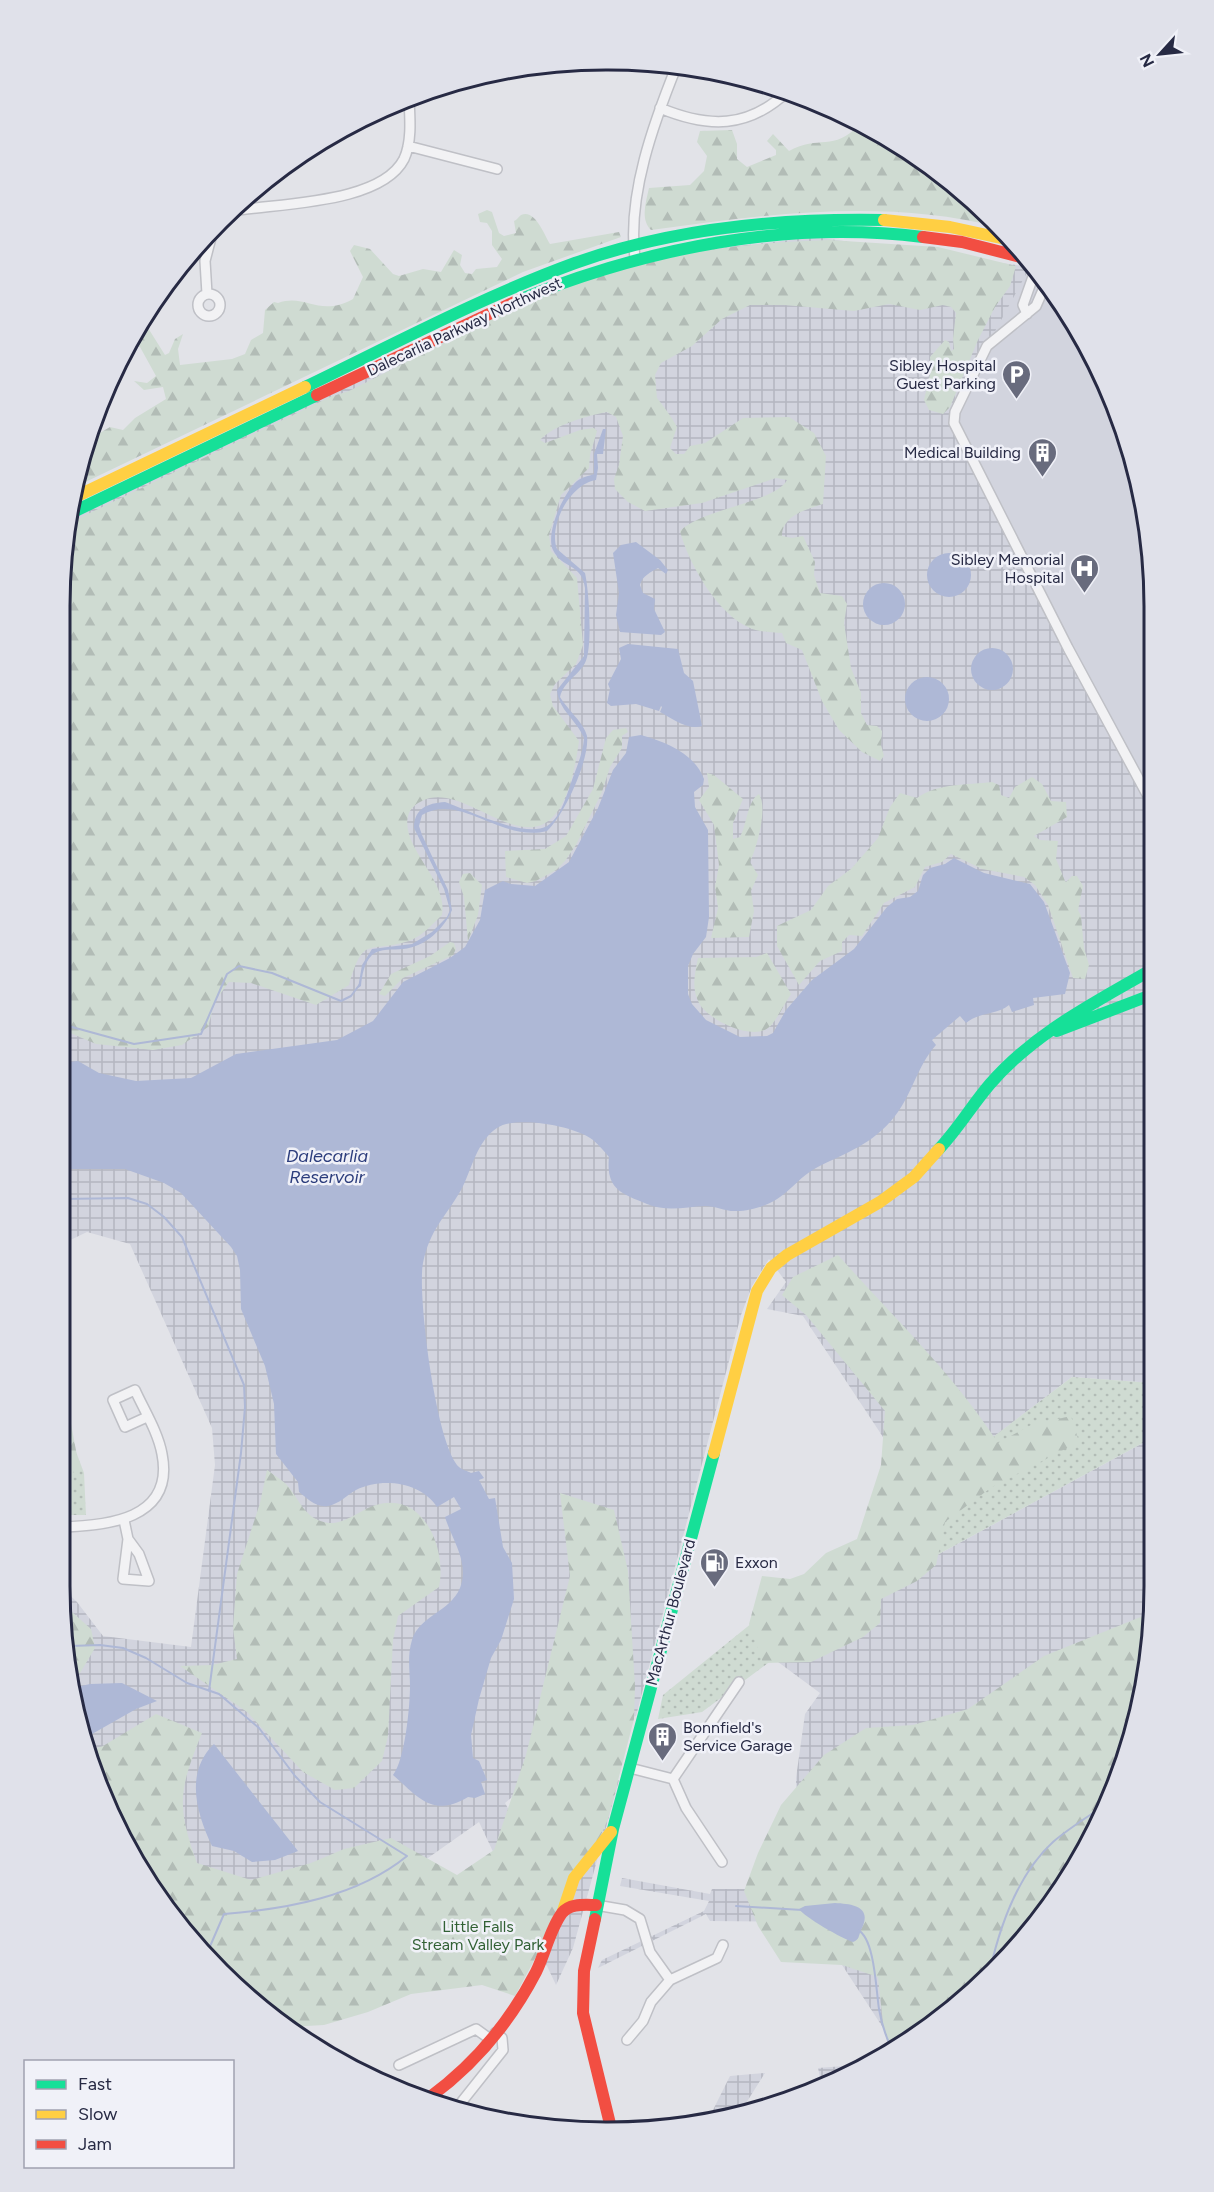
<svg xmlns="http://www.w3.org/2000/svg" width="1214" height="2192" viewBox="0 0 1214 2192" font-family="Figtree,sans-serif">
<defs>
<pattern id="industrial-grid" width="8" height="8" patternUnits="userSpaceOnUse" patternTransform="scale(1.5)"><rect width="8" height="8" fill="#d2d4de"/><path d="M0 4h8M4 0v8" fill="none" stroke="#b4b6c0"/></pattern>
<pattern id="green-dots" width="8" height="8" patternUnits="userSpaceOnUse" patternTransform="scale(1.5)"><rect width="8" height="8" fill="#cfdbd2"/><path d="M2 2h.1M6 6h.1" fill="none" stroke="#b2bcb6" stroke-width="1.8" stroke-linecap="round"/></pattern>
<pattern id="forest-firs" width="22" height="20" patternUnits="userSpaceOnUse" patternTransform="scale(1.5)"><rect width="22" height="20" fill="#cfdbd2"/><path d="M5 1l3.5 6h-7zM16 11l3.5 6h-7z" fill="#b2bcb6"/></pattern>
</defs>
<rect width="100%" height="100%" fill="#e2e3e8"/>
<!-- built -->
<path fill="#d2d4de" d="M1016,266L1037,273L1062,303L1125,431L1149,536L1150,819L950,406Z"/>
<!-- industrial -->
<path fill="url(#industrial-grid)" d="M815,237L1030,267L987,346L954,423L1150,797L1152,1383L1072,1377L920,1493L803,1316L767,1309L786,1282L769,1259L752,1286L741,1315L636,1716L593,1729L505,1803L517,1824L619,1780L573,1948L556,1985L479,1822L408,1872L235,1913L89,1761L60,1586L77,1602L103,1636L191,1647L215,1465L212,1428L130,1244L87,1232L60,1245L61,572L71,512L348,380L635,258Z
M1152,1438L1153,1620L1135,1727L968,1996L893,2043L814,1922L710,1921L706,1914L598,1968L602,1960L704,1911L709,1901L620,1886L622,1878L710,1894L712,1889H798L796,1778L805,1714L820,1693L774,1659L849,1603Z
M857,2065L822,2087L818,2068Z
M765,2073L743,2108L711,2114L730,2076Z"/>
<!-- green -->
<path fill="url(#green-dots)" d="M1072,1377L1152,1383V1438L849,1603L702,1712L658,1719L663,1695L800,1584Z
M60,1448L75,1449L84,1473L86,1515H67L69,1476L60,1474Z"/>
<!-- forest -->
<path fill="url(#forest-firs)" d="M860,124L880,133L999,227C884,198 766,214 651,230C640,219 646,202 649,188L690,185L704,171L707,156L697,142L700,131L732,130L737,144V159L747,167L776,155V150L767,141L773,134L789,151C819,134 833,153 860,124Z
M487,210L492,212L499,233L504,236L516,233L514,221C517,220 518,217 521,215C535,208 545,236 550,244L619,232L621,237L523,272L75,487C80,455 81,443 110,427L123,430L135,418L166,399L163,387L144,390L134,381L147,383L156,376L140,347L128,345L143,320L165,355L169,353L175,339L183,334L178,349L180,365L232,359L245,354L251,340L263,333L265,310L274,302L278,303C306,293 319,318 353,299L363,277L350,251L354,245L370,249L393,274L399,276L423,269L441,272L454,250L462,255L460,265L465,273L472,274L476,269L497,267L502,259L492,245V231L487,223L480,222L478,214Z
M829,240L938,247L1016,266L1010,286L995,307L978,340L950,407L943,414L929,410L924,400L931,370L930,357L945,340L949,342L951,351L954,349L953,339L956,313L951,307L943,305L920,310L889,304L854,311L784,305H750L722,319L692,346L661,363L655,375L657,398C664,407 671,416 677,427L670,448L676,454H684L690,446L705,443L743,418L789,417L814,433L826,456L823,504C808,509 782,515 782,536L792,538L803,536L815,562L814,575L820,593L842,596L847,604L844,623L851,668L861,693V713L867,725L877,726L882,731L881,745L884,756L880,761L862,752L839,730L822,701L802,650L786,643L782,633C772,632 759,632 750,628C718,615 688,563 680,531C701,509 776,502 787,480L776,478L702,503L645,511L628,502L615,489L614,479L619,465L623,436L616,417L607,412C586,416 554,425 540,440L545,443L580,430L594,428L597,431L590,455L589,468L561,495L549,535L551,551L577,578L583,645L576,664L555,684L550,694L553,706L579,741C556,910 474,774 422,801C417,803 411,808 409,813C397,845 449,880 442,915C432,925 422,936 409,941C369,954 364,933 349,985L316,1005L251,983L229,982L215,1001L208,1027L182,1045L153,1050L96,1044L61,1029V572L69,523L330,397L349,391C422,355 494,315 570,285C653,253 741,243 829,240Z
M626,728L628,732L622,736V748L610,767L602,792L576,845L565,861L556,870L536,881L527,883L506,877L505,851L545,849L566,836L593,789L606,738L613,730Z
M707,773L714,775L743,799L733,823V839L740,837C747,825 747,801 759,794C768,808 757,847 750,862L758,875L751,891L754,911L749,937L711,938L718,908L715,887L719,865L714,825L699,800L709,787Z
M1032,777L1042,784L1051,801L1066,802L1067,817L1034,836L1040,840L1058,841L1056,859L1065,881L1066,882L1072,876H1077L1083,886L1078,910L1081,916L1084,948L1089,965L1085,979L1073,978L1048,905L1035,885L1024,877L982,869L951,854L942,862L925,867L915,887L884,903L862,936L849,935L842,942V951L820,961L799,985L777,946V926L811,910L828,886L851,869L878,838L890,807L900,793L917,798C937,783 968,785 992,782L999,785L1001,795L1009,798L1015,787Z
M470,873L482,885L478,915L468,941L464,897L459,882L463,874Z
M450,942L454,943L456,949L453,955L403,978L385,996L379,994L391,974L430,956Z
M767,953L791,994C784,1004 777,1021 768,1028C751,1041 707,1019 699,1003C691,988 695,973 698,958L756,957Z
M838,1255C893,1317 953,1373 998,1443L1031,1425L1071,1416L1079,1442L992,1487L945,1522L936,1565L917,1581L881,1599L880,1623L863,1637L811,1662L763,1663L749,1624L762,1576L790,1579L804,1574L826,1553L857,1539L881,1465L885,1411L806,1315L782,1295L793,1277Z
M67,1402L80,1472L60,1473V1404Z
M267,1470C273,1474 280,1479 286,1484C300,1499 304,1520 329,1523C346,1524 361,1509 376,1505C424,1490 447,1550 439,1587L398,1616L393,1640L388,1736L382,1761L354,1788L335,1790L303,1772L247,1712L180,1666L212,1665L237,1659L233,1628L237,1574L260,1503Z
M560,1493L614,1510L628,1571L635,1686L634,1719L608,1819L600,1837L515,1996L482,1985L411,1994L368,2012L324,2025L289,2027L173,1918L89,1761L88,1751L103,1746L156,1714L202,1733C179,1790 176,1805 197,1863L251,1880L311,1863L344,1849L391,1838L457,1875L494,1850L526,1755L570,1576Z
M63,1604L91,1629L95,1648L80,1673L75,1675Z
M1153,1612L1135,1727L1093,1828L1080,1839L1055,1890L968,1996L888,2046L883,2023L878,1977L842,1965L781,1962L758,1926L744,1891L758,1853L781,1805L824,1755L866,1728L913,1725L968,1709L1044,1656Z"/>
<!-- water -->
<path fill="#aeb8d6" d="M603,429H606L603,454H597L598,468L596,480C570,484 548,526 557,549L585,573C589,591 593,647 585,663C578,676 564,681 560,697C567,709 584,723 587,736C590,759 564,816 547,831C502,843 460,792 422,815L419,826L422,835L448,890L452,910C444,929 425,947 403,949C394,950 380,948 372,955C364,963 362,975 361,986L358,988L362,965L372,949L412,944L432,932L447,917L450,910L444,889L414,828C414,809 427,803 445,802C468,810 525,839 547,826C560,818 565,800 570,786C575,770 583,755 584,738C576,719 559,711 557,690L584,656L585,588C582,563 562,569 553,550C545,533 564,492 577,481C582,477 589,476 594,474V454Z
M636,542L660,560L668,570L666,574L658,568C651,572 642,576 640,585L643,593L655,599L654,609L665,632L661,635L620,632L616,615L619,593L613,553L621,545Z
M927 575a22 22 0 1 1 44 0a22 22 0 1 1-44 0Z
M863 604a21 21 0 1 1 42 0a21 21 0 1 1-42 0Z
M628,644L678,649L684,673L693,681L702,726C689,731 671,718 660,712L662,707L661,706L659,711L636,704L611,706L607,703L610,689L608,684L621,659L619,648Z
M971 669a21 21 0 1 1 42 0a21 21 0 1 1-42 0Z
M905 699a22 22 0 1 1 44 0a22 22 0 1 1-44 0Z
M641,735C666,742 694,753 704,779L703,785L694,792L695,807L708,830L709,917L706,937L693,954L688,966V994L692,1004L706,1020L740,1037L767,1036L773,1033L786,1010L812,980L854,949L887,907L897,899L910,897L918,891L923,875L930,868L945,864L954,858L984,873L1030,884L1044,902L1070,973L1065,994L1033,998L1034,1005L1012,1012L1009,1005C997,1015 979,1012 966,1023L960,1016L932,1040L936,1045C917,1066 913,1093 895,1116C872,1145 847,1152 816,1168C801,1176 793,1188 780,1197C770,1205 750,1211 737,1211C726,1212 716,1206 705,1206C685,1207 667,1212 647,1204C619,1193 606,1188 609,1157C604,1151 599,1145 593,1140C576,1126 516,1115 497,1128C476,1142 472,1170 461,1190C445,1218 430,1229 423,1263C417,1294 436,1446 459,1467C462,1470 468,1471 471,1473L479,1471L484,1478L479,1480L489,1499L495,1498L503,1547L512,1563L514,1599L501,1640L491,1658L479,1699L471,1735L473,1758L479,1761L487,1780L481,1782L485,1794L475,1798L468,1797C433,1818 419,1798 393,1775C405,1760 410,1706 410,1686C410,1670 407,1656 412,1640C420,1615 450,1612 460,1588C470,1563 452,1540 445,1517L461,1509L454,1497L437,1507C421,1482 382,1477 356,1490C347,1495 339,1504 328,1506C316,1508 307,1498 299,1492L298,1482L276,1454L274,1404L265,1366L241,1309L240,1270L237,1256L231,1247L181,1193L164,1183L125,1169H60L61,1063L78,1061L99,1073L136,1081L191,1078L236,1054L337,1040L373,1021L403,982L450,958L465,947L480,920L485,890L503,881L511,884L535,886L569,862L598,808L613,770L626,753L629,737Z
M122,1683L157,1701L136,1709L85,1738L77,1687L90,1684Z
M214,1744L298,1851L275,1860L252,1862L234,1851L212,1846C197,1814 184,1773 214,1744Z
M835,1903C854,1904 873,1907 861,1930C858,1937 860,1939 853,1942C843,1939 804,1917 799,1909L805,1906Z"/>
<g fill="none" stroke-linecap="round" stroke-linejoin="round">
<!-- stream -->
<path stroke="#aeb8d6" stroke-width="2" d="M61,1024L134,1044L201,1034L227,974L239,966L272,973L341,1001L351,996L360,984
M60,1199L128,1198L147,1204L164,1217L182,1237L244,1385L245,1407L241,1453L209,1691
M70,1646L100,1645L123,1648L146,1658L187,1683L219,1694L259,1728L295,1776L320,1802L407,1856C357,1897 286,1909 224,1914L208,1951
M736,1906L802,1910
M858,1930C875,1939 876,1991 879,2009C881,2021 885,2034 890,2045
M990,1970C1000,1926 1019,1873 1053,1842C1068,1829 1086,1818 1102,1807"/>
<defs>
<path id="street" d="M660,108C708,128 748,129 788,91
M408,146L497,169
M233,211C279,203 381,204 404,159C412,142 410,118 409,100
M635,258C627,195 654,122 677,65
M1046,283L1036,306L987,346L955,412L954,423L1068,648L1150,800
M207,294L205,261L213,230
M198 305a11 11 0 1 1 22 0a11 11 0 1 1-22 0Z
M1027,314L1023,305L1035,271
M60,1346L65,1334L60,1324
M124,1520L128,1539L123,1579L149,1581L139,1554L128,1539
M60,1527C106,1526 175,1520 162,1454C158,1432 144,1410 135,1390L113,1400L125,1427L147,1417
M630,1768L673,1779
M673,1779L739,1682
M673,1779L686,1808L722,1862
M596,1905L625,1910L640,1919L650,1952L670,1980
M627,2040L643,2021L651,2002L670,1980L717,1958L723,1945
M399,2065L476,2029L490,2039
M456,2109L503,2050L502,2038L495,2033"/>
</defs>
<!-- street casing -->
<use href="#street" stroke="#bfc0c6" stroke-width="12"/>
<!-- street -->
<use href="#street" stroke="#f2f2f4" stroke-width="9"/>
<!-- fast -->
<path stroke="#16e098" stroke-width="12" d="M521,299C647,248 787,220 923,237
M305,387C394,344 482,297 575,263C674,228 780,218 884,220
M71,513L317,395
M1057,1031L1151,995
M939,1149C958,1129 972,1105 990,1084C1034,1033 1094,1003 1151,970
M595,1919L613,1829L714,1453"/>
<!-- slow -->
<path stroke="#ffcf43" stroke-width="12" d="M884,220L950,227L1010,240
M73,498L305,387
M714,1453L757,1291L771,1268L787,1255L880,1202L914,1177L939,1149
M563,1911L574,1878L611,1832"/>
<!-- jam -->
<path stroke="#f24e42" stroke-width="12" d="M923,237L962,242L1025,258
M317,395L521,299
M595,1919L584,1971L583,2013L611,2128
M430,2097C475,2064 510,2022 536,1972C545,1954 550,1929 562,1913C570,1903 585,1905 596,1905"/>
</g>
<!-- icons -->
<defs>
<symbol id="parking-pin" viewBox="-11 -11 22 30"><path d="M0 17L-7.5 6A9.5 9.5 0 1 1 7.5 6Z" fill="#686b7d" stroke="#f0f1f8"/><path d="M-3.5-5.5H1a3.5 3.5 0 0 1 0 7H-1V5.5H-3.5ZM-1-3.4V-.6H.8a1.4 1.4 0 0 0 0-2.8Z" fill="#fff"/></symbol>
<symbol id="building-pin" viewBox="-11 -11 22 30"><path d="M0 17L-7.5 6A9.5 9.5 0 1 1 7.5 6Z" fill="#686b7d" stroke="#f0f1f8"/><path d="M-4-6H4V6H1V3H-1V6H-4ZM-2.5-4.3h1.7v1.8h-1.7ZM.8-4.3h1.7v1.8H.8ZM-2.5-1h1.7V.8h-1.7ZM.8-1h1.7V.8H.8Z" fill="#fff"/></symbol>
<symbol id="hospital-pin" viewBox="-11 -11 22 30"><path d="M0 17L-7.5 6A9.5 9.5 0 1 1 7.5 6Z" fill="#686b7d" stroke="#f0f1f8"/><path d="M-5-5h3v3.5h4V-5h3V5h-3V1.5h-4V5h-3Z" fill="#fff"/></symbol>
<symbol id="fuel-pin" viewBox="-11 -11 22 30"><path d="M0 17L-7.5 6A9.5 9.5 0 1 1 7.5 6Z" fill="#686b7d" stroke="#f0f1f8"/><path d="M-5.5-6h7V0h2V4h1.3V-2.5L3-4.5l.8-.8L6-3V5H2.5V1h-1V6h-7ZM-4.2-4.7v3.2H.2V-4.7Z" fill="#fff"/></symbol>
</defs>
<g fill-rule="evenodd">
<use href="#parking-pin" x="1000" y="358" width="33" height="45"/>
<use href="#building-pin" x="1026" y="436" width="33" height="45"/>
<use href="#hospital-pin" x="1068" y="552" width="33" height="45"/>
<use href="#fuel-pin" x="698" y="1546" width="33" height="45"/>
<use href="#building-pin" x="646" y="1720" width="33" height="45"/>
</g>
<g text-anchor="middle" stroke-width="5" stroke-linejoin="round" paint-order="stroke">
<!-- street labels -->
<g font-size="16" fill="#272a44" stroke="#f0f1f8">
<text transform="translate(464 326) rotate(-25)" y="6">Dalecarlia Parkway Northwest</text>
<text transform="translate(670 1612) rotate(-75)" y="6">MacArthur Boulevard</text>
</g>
<!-- poi labels -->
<g font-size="16" fill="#272a44" stroke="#f0f1f8" text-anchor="end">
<text x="996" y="371">Sibley Hospital<tspan x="996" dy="18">Guest Parking</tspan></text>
<text x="1021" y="458">Medical Building</text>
<text x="1064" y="565">Sibley Memorial<tspan x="1064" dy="18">Hospital</tspan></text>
<text x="735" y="1568" text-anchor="start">Exxon</text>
<text x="683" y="1733" text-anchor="start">Bonnfield's<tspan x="683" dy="18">Service Garage</tspan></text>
</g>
<!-- park labels -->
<g font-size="16" fill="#326135" stroke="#f0f1f8">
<text x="478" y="1932">Little Falls<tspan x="478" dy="18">Stream Valley Park</tspan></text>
</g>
<!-- water labels -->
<g font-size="18" font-style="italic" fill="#2c3d7c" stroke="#f0f1f8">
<text x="327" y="1162">Dalecarlia<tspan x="327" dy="21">Reservoir</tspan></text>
</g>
</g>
<!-- crop -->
<path d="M0 0H1214V2192H0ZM606 70H608A536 536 0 0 1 1144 606V1586A536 536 0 0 1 608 2122H606A536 536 0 0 1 70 1586V606A536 536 0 0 1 606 70Z" fill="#e0e1ea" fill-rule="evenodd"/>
<path fill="none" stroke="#272a44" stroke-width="3" d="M606 70H608A536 536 0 0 1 1144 606V1586A536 536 0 0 1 608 2122H606A536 536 0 0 1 70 1586V606A536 536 0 0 1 606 70Z"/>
<!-- legend -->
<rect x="24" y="2060" width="210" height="108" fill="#f0f1f8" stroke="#a0a1b0" stroke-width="1.5"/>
<rect x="36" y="2080" width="30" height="9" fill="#16e098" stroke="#a0a1b0" stroke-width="1.5"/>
<text x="78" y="2090" font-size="18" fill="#272a44">Fast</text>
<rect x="36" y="2110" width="30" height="9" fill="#ffcf43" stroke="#a0a1b0" stroke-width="1.5"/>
<text x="78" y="2120" font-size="18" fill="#272a44">Slow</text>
<rect x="36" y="2140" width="30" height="9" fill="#f24e42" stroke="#a0a1b0" stroke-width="1.5"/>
<text x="78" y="2150" font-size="18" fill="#272a44">Jam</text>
<!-- north arrow -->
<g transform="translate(1160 54) rotate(243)" stroke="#f0f1f8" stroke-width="4.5" paint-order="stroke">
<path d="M0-4.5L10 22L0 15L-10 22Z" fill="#272a44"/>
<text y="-9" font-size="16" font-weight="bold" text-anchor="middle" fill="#272a44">N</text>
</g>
</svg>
